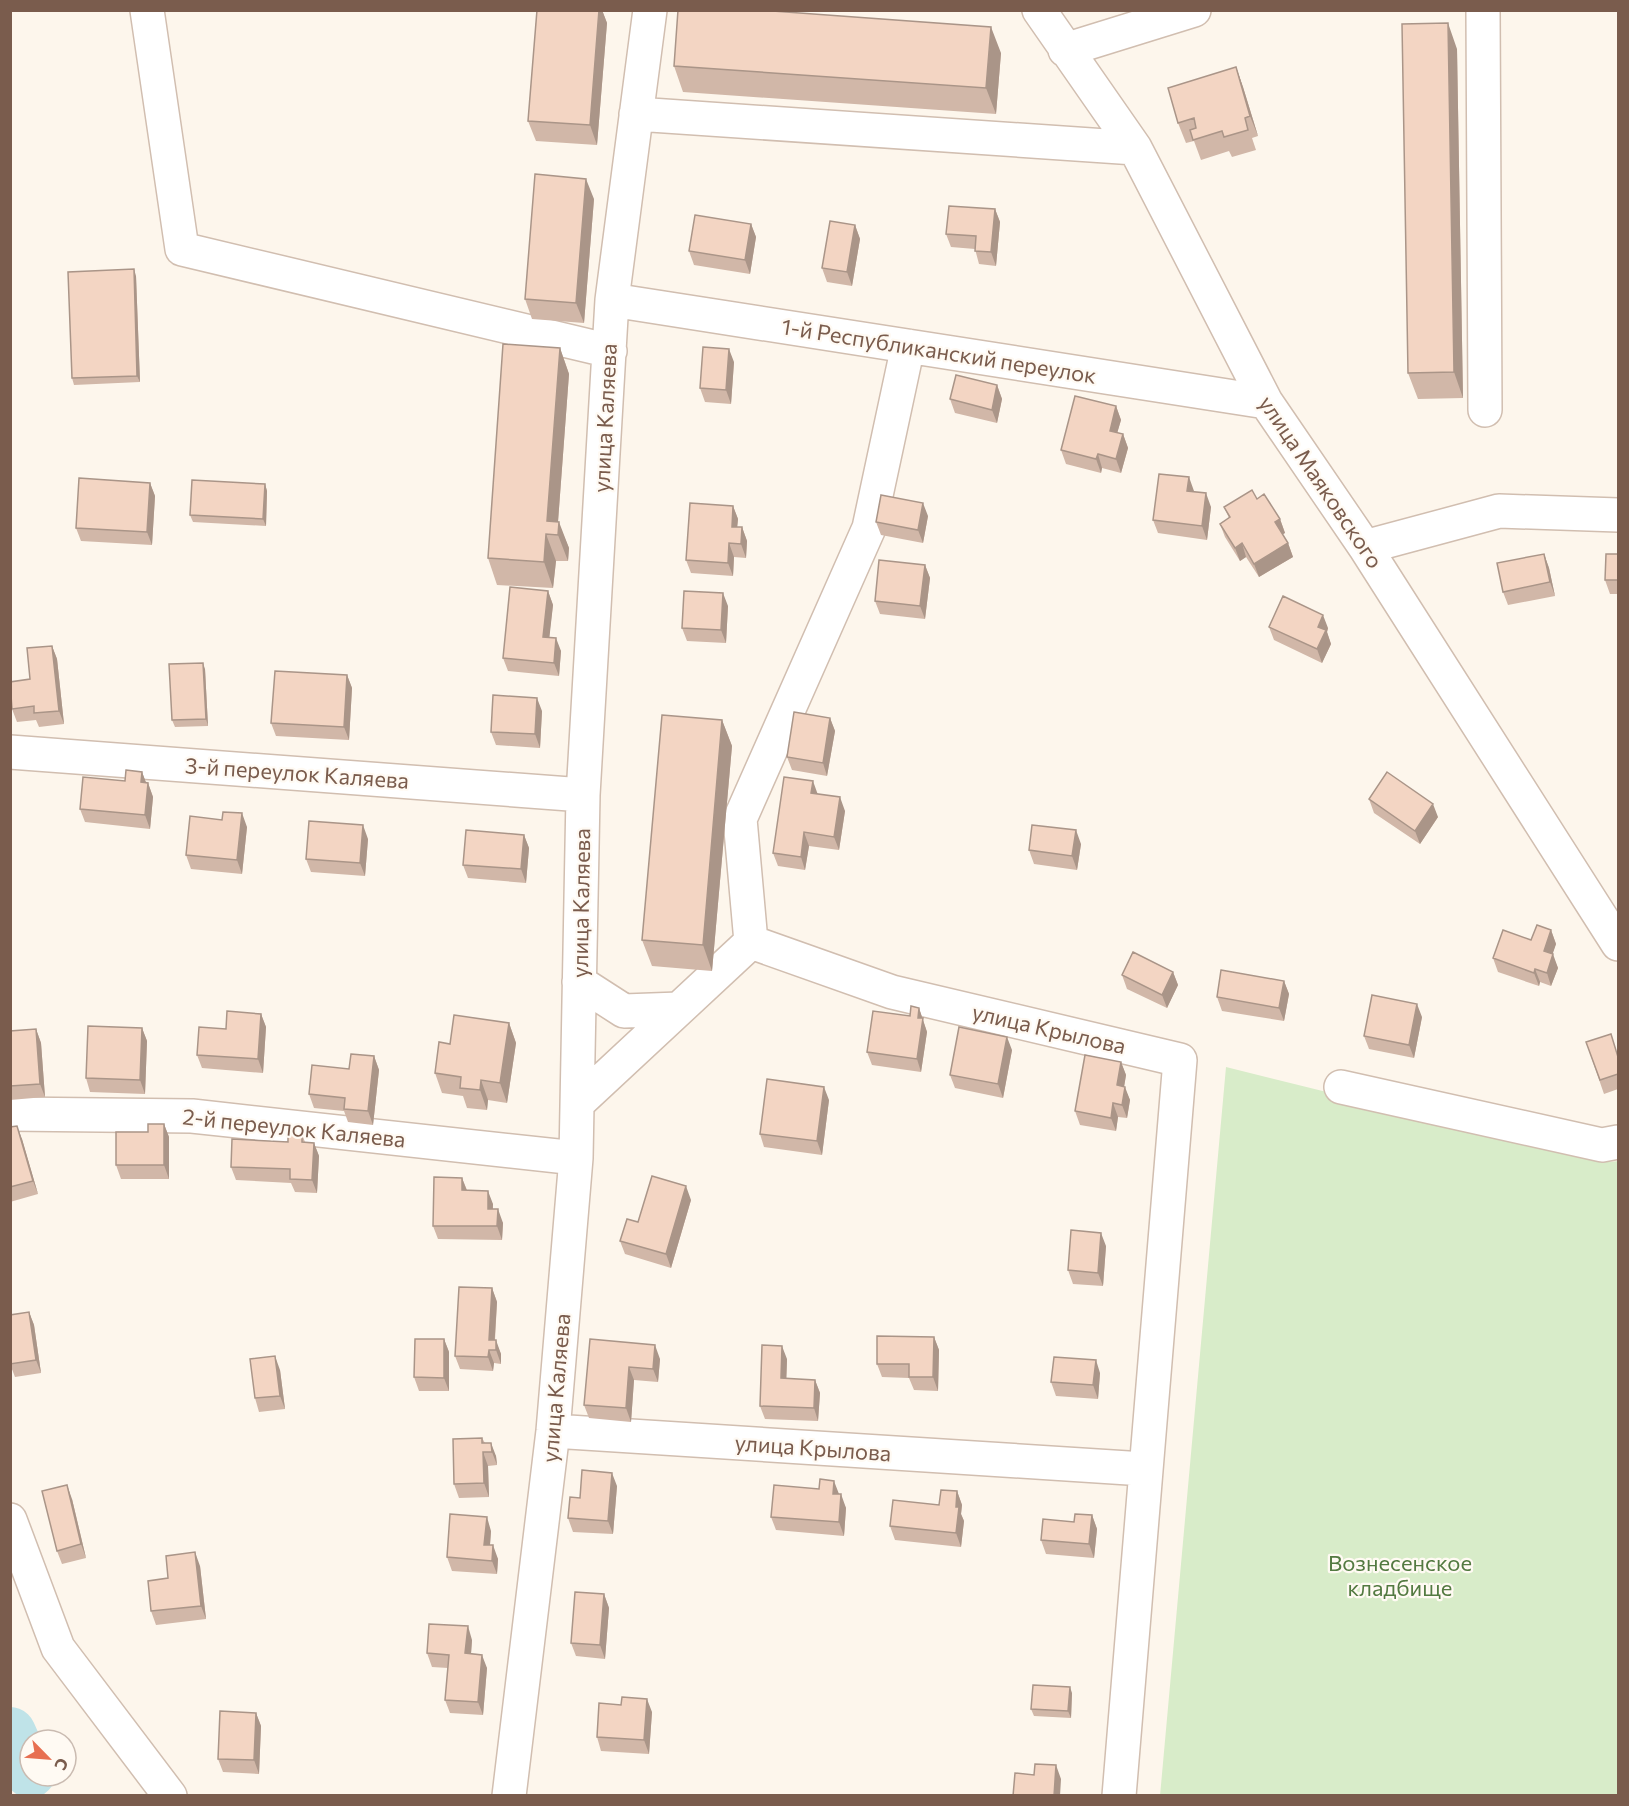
<svg xmlns="http://www.w3.org/2000/svg" width="1629" height="1806" viewBox="0 0 1629 1806" font-family="Commissioner,sans-serif">
<rect width="100%" height="100%" fill="#fdf6ec"/>
<!-- green -->
<path fill="#d8ecc9" d="M1226,1067L1610,1162L1618,1161V1795L1160,1796Z"/>
<g fill="none" stroke-linecap="round" stroke-linejoin="round">
<!-- river -->
<path stroke="#bfe3e8" stroke-width="52" d="M10,1733L22,1760L30,1772"/>
<defs>
<path id="minor" d="M147,10L182,249L610,351
M1039,10L1135,148L1266,402L1365,547L1618,944
M1483,10L1485,410
M1065,50L1194,10
M636,114L1135,148
M612,300L1266,402
M1365,547L1499,511L1618,515
M10,752L583,795
M751,942L740,819L869,528L908,346
M579,982L624,1011L679,1009
M1341,1087L1602,1145L1618,1142
M579,1102L751,942L892,992L1180,1060L1119,1796
M10,1114L192,1116L576,1158
M553,1431L1144,1469
M10,1520L58,1648L170,1796
M509,1796L553,1431L576,1158L583,795L612,300L650,10"/>
</defs>
<!-- minor casing -->
<use href="#minor" stroke="#d1beb0" stroke-width="36"/>
<!-- minor -->
<use href="#minor" stroke="#fff" stroke-width="33"/>
</g>
<!-- wall -->
<path fill="#d1b7a8" d="M537,10H602L607,23L597,145L536,141L528,121Z
M1457,49L1463,398L1418,399L1408,373Z
M1001,53L996,114L683,92L674,66Z
M1236,67L1243,87L1258,136L1252,138L1256,150L1232,157L1229,151L1201,160L1194,141L1186,143L1178,123Z
M594,199L584,323L532,319L525,299Z
M995,209L1000,222L996,266L979,264L975,249L951,247L946,234Z
M751,224L756,237L750,274L694,265L689,251Z
M855,225L860,239L852,286L827,282L822,268Z
M136,276L140,382L74,385L72,378Z
M560,348L569,374L558,522L569,548L568,561H556L553,588L497,585L488,558Z
M734,362L731,404L705,402L700,388Z
M997,385L1002,399L997,423L955,413L950,399Z
M1116,406L1121,420L1117,433L1123,434L1128,448L1121,473L1102,468L1101,473L1066,464L1061,450Z
M150,483L155,496L152,545L81,541L76,528Z
M265,484L267,491L266,526L193,522L190,515Z
M1194,492L1211,507L1207,540L1158,533L1153,520Z
M1257,499L1280,519L1285,533L1282,534L1288,543L1293,557L1259,577L1246,557L1240,561L1225,537L1220,524L1229,518L1224,507Z
M733,506L738,519L737,527H742L747,541L746,558L734,557L733,576L691,573L686,560Z
M928,516L923,543L881,535L876,522Z
M1544,554L1549,568L1555,596L1508,605L1503,592Z
M1618,554V594H1610L1605,580Z
M925,565L930,578L925,619L880,614L875,601Z
M548,591L553,605L549,637L561,651L559,676L508,671L503,658Z
M728,606L726,643L687,641L682,628Z
M1269,627L1328,628L1327,632L1331,644L1322,663L1274,640Z
M52,646L57,659L64,724L39,727L36,720L17,722L12,709Z
M205,669L208,726L175,727L172,720Z
M347,675L352,688L349,740L276,736L271,723Z
M542,711L540,748L496,745L491,732Z
M830,718L835,731L827,776L792,770L787,757Z
M722,720L732,746L712,971L652,966L642,940Z
M142,772L146,783H148L153,797L150,829L85,822L80,809L125,781Z
M818,794L845,811L839,850L809,846L805,870L778,866L773,853Z
M1369,799L1438,817L1420,844L1374,813Z
M222,820L247,827L242,874L191,869L186,855Z
M524,835L529,848L526,883L468,878L463,865Z
M368,839L365,876L311,872L306,859Z
M1081,844L1077,870L1034,864L1029,850Z
M1551,930L1556,944L1552,954L1558,968L1551,986L1540,982L1539,986L1498,972L1493,958Z
M1173,972L1178,985L1167,1008L1127,989L1122,975Z
M1284,981L1289,994L1284,1021L1222,1011L1217,997Z
M919,1008L927,1032L921,1072L872,1065L867,1052Z
M261,1014L266,1027L263,1073L202,1068L197,1055L226,1029Z
M1422,1017L1414,1058L1369,1049L1364,1036Z
M509,1023L516,1043L507,1103L488,1100L487,1110L467,1108L463,1096L442,1093L435,1073L450,1044Z
M142,1028L147,1041L145,1094L90,1092L86,1078Z
M36,1029L41,1043L45,1097L10,1100V1031Z
M1586,1042L1618,1056V1089L1604,1094Z
M1012,1050L1003,1098L955,1088L950,1075Z
M374,1056L379,1070L373,1125L348,1122L344,1111L314,1108L309,1094L349,1069Z
M1121,1062L1126,1075L1124,1087L1130,1100L1127,1118L1118,1117L1116,1131L1080,1125L1075,1111Z
M829,1100L822,1155L764,1147L760,1134Z
M164,1124L169,1137V1179H121L116,1165L148,1132Z
M10,1127L22,1139L38,1194L10,1202Z
M302,1134L305,1142L314,1143L319,1156L317,1193L295,1192L291,1183L236,1180L231,1167Z
M462,1178L467,1190L493,1204V1209L503,1223L502,1240L438,1239L433,1226Z
M691,1200L671,1268L625,1254L620,1241L638,1222Z
M1106,1246L1103,1286L1073,1284L1068,1270Z
M492,1288L497,1302L495,1340L501,1354V1364L494,1363L493,1371L460,1369L455,1356Z
M29,1312L34,1325L41,1373L15,1377L10,1364Z
M934,1337L939,1350L938,1391L914,1390L909,1378L882,1377L877,1364Z
M444,1339L449,1352V1391H419L414,1377Z
M590,1339L660,1359L658,1382L634,1380L631,1422L589,1418L584,1405Z
M787,1359L786,1379L815,1380L820,1393L818,1421L765,1419L760,1406Z
M280,1370L285,1409L259,1412L255,1398Z
M1100,1373L1098,1399L1056,1396L1051,1382Z
M482,1438L485,1443L496,1456L497,1465L488,1466L489,1497L459,1498L454,1484Z
M617,1486L613,1534L573,1532L568,1518L580,1498Z
M819,1489L839,1494L846,1508L844,1536L776,1530L771,1517Z
M957,1491L962,1505L961,1514L964,1521L961,1547L895,1540L890,1526L939,1505Z
M72,1499L86,1558L62,1564L57,1551Z
M1092,1515L1097,1529L1094,1558L1046,1554L1041,1540L1074,1522Z
M491,1531L490,1545L498,1559L497,1574L452,1571L447,1557Z
M200,1566L206,1619L156,1625L151,1611L168,1578Z
M604,1594L609,1608L605,1659L576,1656L571,1643Z
M472,1640L471,1654L487,1668L483,1715L450,1713L445,1700L448,1668L432,1667L427,1653Z
M1072,1693L1071,1718L1034,1716L1031,1709Z
M621,1705L652,1712L649,1754L601,1751L597,1737Z
M256,1713L261,1726L259,1774L223,1772L218,1759Z"/>
<!-- shaded-wall -->
<path fill="#aa9588" d="M599,10H602L607,23L597,145L590,125Z
M1448,23L1457,49L1463,398L1454,372Z
M991,27L1001,53L996,114L986,88Z
M1236,67L1243,87L1258,136L1250,116Z
M586,179L594,199L584,323L576,303Z
M995,209L1000,222L996,266L991,252Z
M751,224L756,237L750,274L745,260Z
M855,225L860,239L852,286L847,272Z
M134,269L136,276L140,382L137,376Z
M560,348L569,374L557,535L547,521Z
M729,349L734,362L731,404L726,390Z
M997,385L1002,399L997,423L992,410Z
M1116,406L1121,420L1114,444L1110,431Z
M1123,434L1128,448L1121,473L1116,459Z
M1098,454L1102,468L1101,473L1096,459Z
M1189,477L1194,491L1192,504L1187,491Z
M150,483L155,496L152,545L147,532Z
M265,484L267,491L266,526L263,519Z
M1206,493L1211,507L1207,540L1202,526Z
M923,503L928,516L923,543L918,530Z
M733,506L738,519L736,540L732,527Z
M1280,519L1285,533L1280,536L1275,522Z
M559,522L569,548L568,561L558,535Z
M742,527L747,541L746,558L741,544Z
M546,534L556,561L553,588L544,562Z
M729,543L734,557L733,576L728,563Z
M1242,543L1246,557L1240,561L1235,548Z
M1288,543L1293,557L1259,577L1254,564Z
M1544,554L1549,568L1555,596L1550,582Z
M925,565L930,578L925,619L920,606Z
M548,591L553,605L548,650L543,637Z
M723,593L728,606L726,643L721,630Z
M1323,615L1328,628L1327,632L1331,644L1322,663L1317,649L1318,627Z
M556,638L561,651L559,676L554,663Z
M52,646L57,659L64,724L59,711Z
M203,663L205,669L208,726L206,719Z
M347,675L352,688L349,740L344,727Z
M537,698L542,711L540,748L535,734Z
M830,718L835,731L827,776L823,763Z
M722,720L732,746L712,971L703,945Z
M142,772L147,785L141,782Z
M813,781L818,795L811,793Z
M148,783L153,797L150,829L145,815Z
M840,797L845,811L839,850L834,837Z
M1433,804L1438,817L1420,844L1415,831Z
M242,813L247,827L242,874L237,860Z
M363,825L368,839L365,876L360,863Z
M1076,830L1081,844L1077,870L1072,856Z
M804,832L809,846L805,870L801,857Z
M524,835L529,848L526,883L521,869Z
M1551,930L1556,944L1549,965L1544,951Z
M1553,954L1558,968L1551,986L1547,973Z
M1535,969L1540,982L1539,986L1534,973Z
M1173,972L1178,985L1167,1008L1162,995Z
M1284,981L1289,994L1284,1021L1279,1008Z
M1417,1004L1422,1017L1414,1058L1409,1045Z
M919,1008L927,1032L921,1072L917,1059L918,1018Z
M261,1014L266,1027L263,1073L258,1059Z
M509,1023L516,1043L507,1103L500,1083Z
M142,1028L147,1041L145,1094L140,1080Z
M36,1029L41,1043L45,1097L40,1084Z
M1007,1037L1012,1050L1003,1098L998,1084Z
M374,1056L379,1070L373,1125L368,1111Z
M1121,1062L1126,1075L1122,1099L1117,1085Z
M481,1080L488,1100L487,1110L480,1090Z
M824,1087L829,1100L822,1155L817,1141Z
M1125,1087L1130,1100L1127,1118L1122,1105Z
M1113,1103L1118,1117L1116,1131L1111,1118Z
M164,1124L169,1137V1179L164,1165Z
M17,1126L22,1139L38,1194L33,1181Z
M314,1143L319,1156L317,1193L312,1180Z
M462,1178L467,1191L462,1190Z
M686,1186L691,1200L671,1268L666,1254Z
M488,1191L493,1204L492,1223L488,1209Z
M498,1209L503,1223L502,1240L497,1226Z
M1101,1233L1106,1246L1103,1286L1098,1273Z
M492,1288L497,1302L494,1350L489,1340Z
M29,1312L34,1325L41,1373L36,1360Z
M934,1337L939,1350L938,1391L933,1377Z
M444,1339L449,1352V1391L444,1378Z
M496,1340L501,1354V1364L496,1350Z
M655,1345L660,1359L658,1382L653,1369Z
M782,1346L787,1359L786,1392L781,1378Z
M489,1350L494,1363L493,1371L488,1357Z
M275,1356L280,1370L285,1409L280,1396Z
M1096,1360L1100,1373L1098,1399L1093,1385Z
M629,1367L634,1380L631,1422L626,1408Z
M815,1380L820,1393L818,1421L814,1408Z
M491,1443L496,1456L497,1465L492,1452Z
M483,1452L488,1466L489,1497L484,1483Z
M612,1473L617,1486L613,1534L608,1521Z
M834,1481L839,1494H833Z
M67,1485L72,1499L86,1558L81,1544Z
M957,1491L962,1505L961,1514L964,1521L961,1547L956,1533V1507Z
M841,1494L846,1508L844,1536L839,1522Z
M1092,1515L1097,1529L1094,1558L1089,1544Z
M487,1517L491,1531L489,1558L484,1545Z
M493,1545L498,1559L497,1574L492,1561Z
M195,1552L200,1566L206,1619L201,1606Z
M604,1594L609,1608L605,1659L600,1645Z
M468,1626L472,1640L470,1667L465,1653Z
M482,1655L487,1668L483,1715L478,1702Z
M1070,1687L1072,1693L1071,1718L1068,1711Z
M647,1699L652,1712L649,1754L644,1740Z
M256,1713L261,1726L259,1774L254,1760Z
M1056,1765L1061,1779L1060,1796H1054Z"/>
<!-- building -->
<path fill="#f3d5c3" stroke="#aa9588" stroke-width="1.5" d="M537,10H599L590,125L528,121Z
M678,10H758L991,27L986,88L674,66Z
M1448,23L1454,372L1408,373L1402,24Z
M1236,67L1250,116L1245,118L1248,130L1224,137L1222,131L1193,140L1190,130L1196,128L1194,118L1178,123L1168,88Z
M535,174L586,179L576,303L525,299Z
M949,206L995,209L991,252L975,251L976,236L946,234Z
M695,215L751,224L745,260L689,251Z
M830,221L855,225L847,272L822,268Z
M134,269L137,376L72,378L68,272Z
M503,344L560,348L547,521L559,522L558,535L546,534L544,562L488,558Z
M703,347L729,349L726,390L700,388Z
M956,375L997,385L992,410L950,399Z
M1075,396L1116,406L1110,431L1123,434L1116,459L1098,454L1096,459L1061,450Z
M1159,474L1189,477L1187,491L1206,493L1202,526L1153,520Z
M79,478L150,483L147,532L76,528Z
M192,480L265,484L263,519L190,515Z
M1252,490L1257,499L1264,494L1280,519L1275,522L1288,543L1254,564L1242,543L1235,548L1220,524L1230,517L1224,507Z
M881,495L923,503L918,530L876,522Z
M690,503L733,506L732,527H742L741,544L729,543L728,563L686,560Z
M1544,554L1550,582L1503,592L1497,563Z
M1606,554H1618V580H1605Z
M879,560L925,565L920,606L875,601Z
M510,587L548,591L543,637L556,638L554,663L503,658Z
M684,591L723,593L721,630L682,628Z
M1283,596L1323,615L1318,627L1326,630L1317,649L1269,627Z
M52,646L59,711L34,713V706L12,709L10,682L30,679L27,648Z
M203,663L206,719L172,720L169,664Z
M275,671L347,675L344,727L271,723Z
M493,695L537,698L535,734L491,732Z
M794,712L830,718L823,763L787,757Z
M662,715L722,720L703,945L642,940Z
M126,770L142,772L141,782L148,783L145,815L80,809L83,777L125,781Z
M1387,772L1433,804L1415,831L1369,799Z
M784,777L813,781L811,793L840,797L834,837L804,832L801,857L773,853Z
M223,812L242,813L237,860L186,855L190,816L222,820Z
M309,821L363,825L360,863L306,859Z
M1032,825L1076,830L1072,856L1029,850Z
M466,830L524,835L521,869L463,865Z
M1537,925L1551,930L1544,951L1553,954L1547,973L1535,969L1534,973L1493,958L1503,930L1531,940Z
M1133,952L1173,972L1162,995L1122,975Z
M1221,970L1284,981L1279,1008L1217,997Z
M1372,995L1417,1004L1409,1045L1364,1036Z
M911,1006L919,1008L918,1018H923L917,1059L867,1052L873,1011L910,1016Z
M227,1011L261,1014L258,1059L197,1055L199,1027L226,1029Z
M454,1015L509,1023L500,1083L481,1080L480,1090L460,1088L461,1077L435,1073L439,1042L450,1044Z
M88,1026L142,1028L140,1080L86,1078Z
M959,1027L1007,1037L998,1084L950,1075Z
M36,1029L40,1084L10,1086V1031Z
M1611,1034L1618,1057V1074L1600,1080L1586,1042Z
M351,1054L374,1056L368,1111L344,1109L345,1098L309,1094L312,1065L349,1069Z
M1085,1055L1121,1062L1117,1085L1125,1087L1122,1105L1113,1103L1111,1118L1075,1111Z
M767,1079L824,1087L817,1141L760,1134Z
M148,1124H164V1165H116V1132H148Z
M17,1126L33,1181L10,1187V1127Z
M288,1134H302V1142L314,1143L312,1180L290,1179V1169L231,1167L232,1139L288,1142Z
M652,1176L686,1186L666,1254L620,1241L627,1219L638,1222Z
M434,1177L462,1178V1190L488,1191V1209H498L497,1226H433Z
M1071,1230L1101,1233L1098,1273L1068,1270Z
M459,1287L492,1288L489,1340H496V1350H489L488,1357L455,1356Z
M29,1312L36,1360L10,1364V1315Z
M877,1336L934,1337L933,1377H909V1364H877Z
M415,1339H444V1378L414,1377Z
M590,1339L655,1345L653,1369L629,1367L626,1408L584,1405Z
M762,1345L782,1346L781,1378L815,1380L814,1408L760,1406Z
M275,1356L280,1396L255,1398L250,1359Z
M1054,1357L1096,1360L1093,1385L1051,1382Z
M482,1438V1443H491L492,1452H483L484,1483L454,1484L453,1439Z
M582,1470L612,1473L608,1521L568,1518L570,1497L580,1498Z
M820,1479L834,1481L833,1494H841L839,1522L771,1517L774,1485L819,1489Z
M67,1485L81,1544L57,1551L42,1491Z
M941,1490L957,1491L956,1507H959L956,1533L890,1526L893,1500L939,1505Z
M450,1514L487,1517L484,1545H493L492,1561L447,1557Z
M1075,1514L1092,1515L1089,1544L1041,1540L1043,1519L1074,1522Z
M195,1552L201,1606L151,1611L148,1581L168,1578L166,1556Z
M575,1592L604,1594L600,1645L571,1643Z
M429,1624L468,1626L465,1653L482,1655L478,1702L445,1700L449,1655L427,1653Z
M1033,1685L1070,1687L1068,1711L1031,1709Z
M622,1697L647,1699L644,1740L597,1737L599,1703L621,1705Z
M220,1711L256,1713L254,1760L218,1759Z
M1035,1764L1056,1765L1054,1796H1013L1015,1773L1034,1775Z"/>
<g text-anchor="middle" stroke-width="4.5" stroke-linejoin="round" paint-order="stroke">
<!-- street labels -->
<g font-size="22" fill="#7a5c4d" stroke="#fffaf3">
<text transform="translate(939 351) rotate(9)" y="8">1-й Республиканский переулок</text>
<text transform="translate(605 418) rotate(-87)" y="8">улица Каляева</text>
<text transform="translate(1321 482) rotate(56)" y="8">улица Маяковского</text>
<text transform="translate(297 773) rotate(4)" y="8">3-й переулок Каляева</text>
<text transform="translate(581 903) rotate(-89)" y="8">улица Каляева</text>
<text transform="translate(1049 1029) rotate(13)" y="8">улица Крылова</text>
<text transform="translate(294 1128) rotate(6)" y="8">2-й переулок Каляева</text>
<text transform="translate(556 1388) rotate(-85)" y="8">улица Каляева</text>
<text transform="translate(813 1448) rotate(4)" y="8">улица Крылова</text>
</g>
<!-- park labels -->
<g font-size="22" fill="#537a41" stroke="#fffaf3">
<text x="1400" y="1571">Вознесенское<tspan x="1400" dy="25">кладбище</tspan></text>
</g>
</g>
<!-- border -->
<rect width="1629" height="1806" fill="none" stroke="#7a5c4d" stroke-width="24"/>
<!-- north arrow -->
<g transform="translate(48 1758) rotate(115)"><circle r="28" fill="#fffaf3" stroke="#cabbb1" stroke-width="1.5"/>
<path d="M0-4.5L10 22L0 15L-10 22Z" fill="#e76f51"/>
<text y="-9" font-size="16" font-weight="bold" text-anchor="middle" fill="#7a5c4d">С</text>
</g>
</svg>
